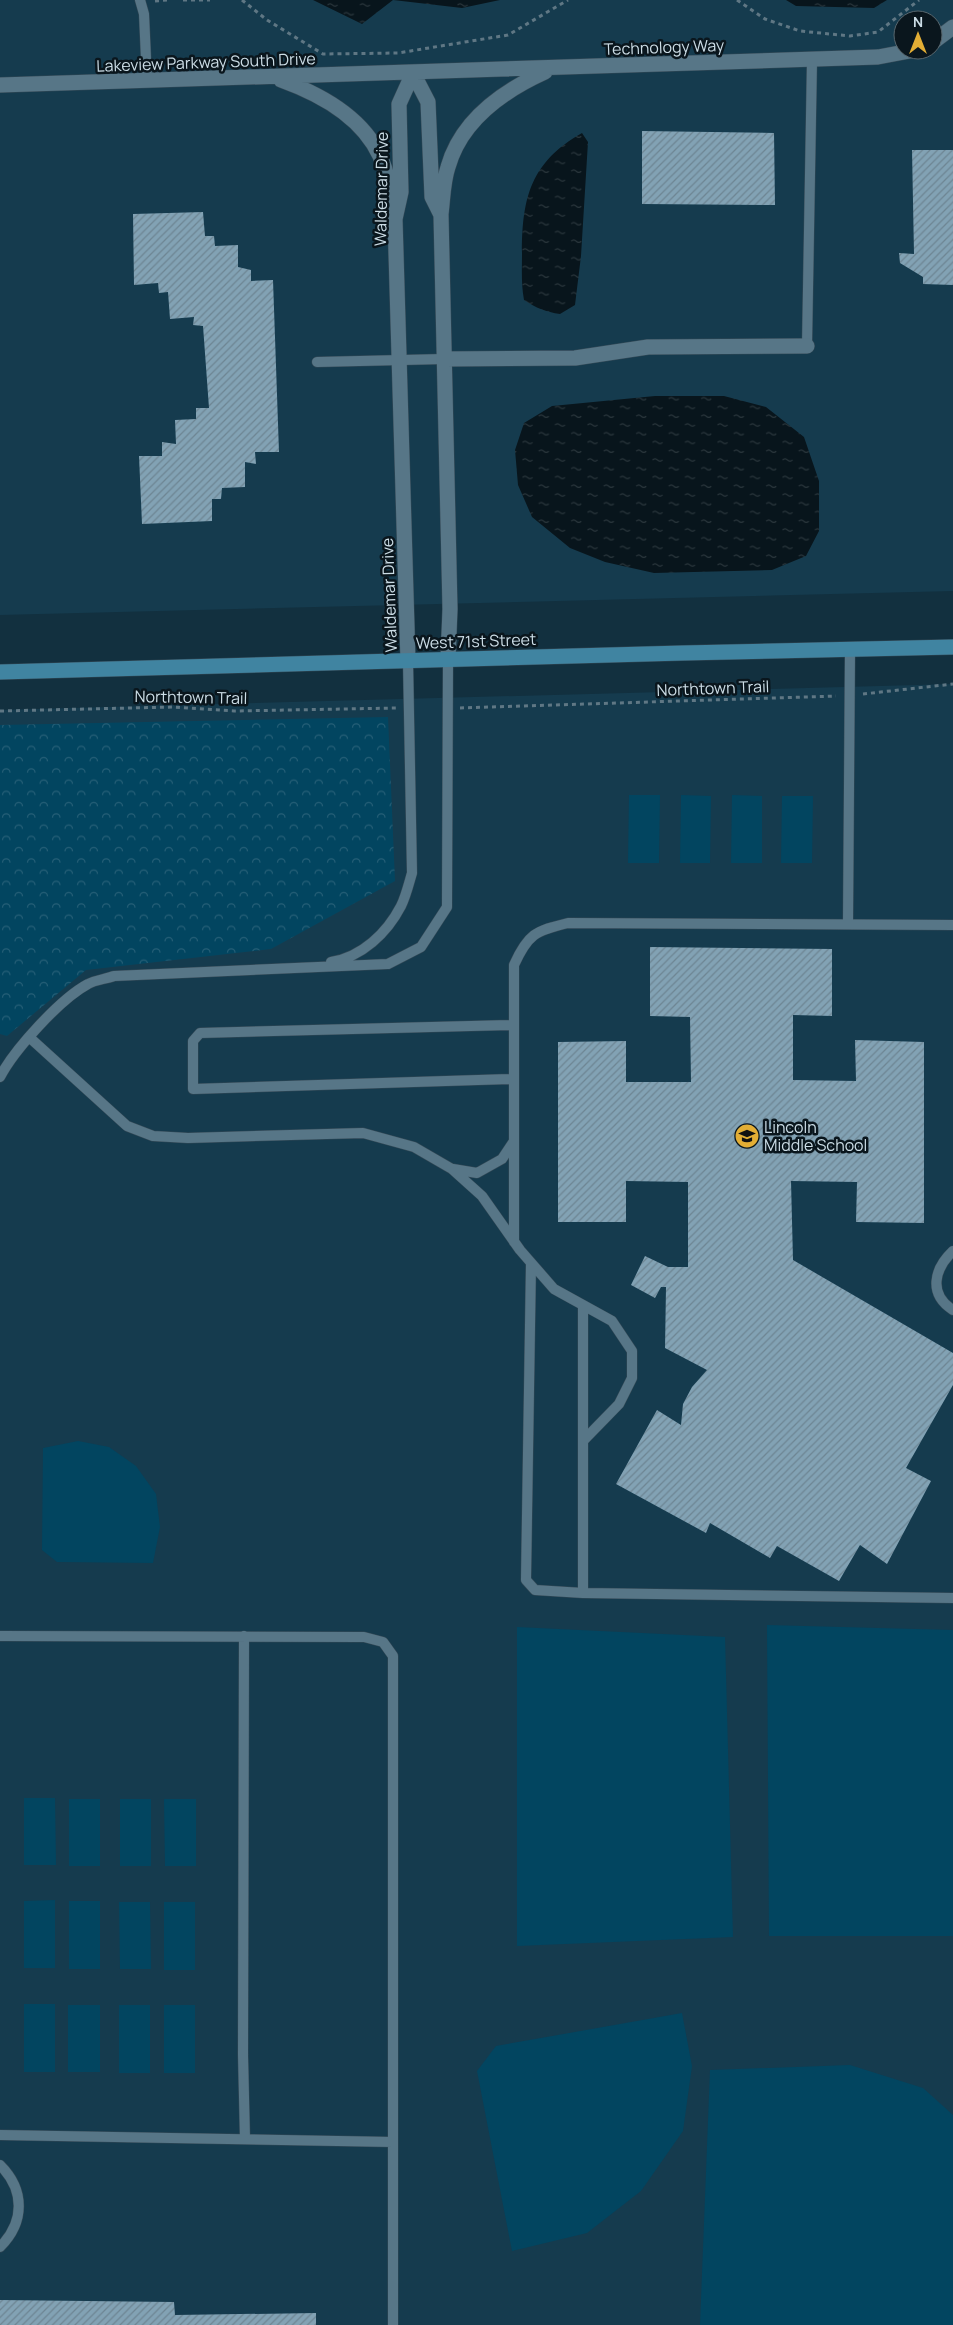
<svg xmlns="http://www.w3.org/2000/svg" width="953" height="2325" viewBox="0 0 953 2325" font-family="Manrope,sans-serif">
<defs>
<pattern id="forest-crowns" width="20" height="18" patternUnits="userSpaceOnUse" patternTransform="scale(1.25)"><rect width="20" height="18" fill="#024560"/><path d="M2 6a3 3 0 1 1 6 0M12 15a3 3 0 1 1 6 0" fill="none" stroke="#265f77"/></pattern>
<pattern id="water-ripples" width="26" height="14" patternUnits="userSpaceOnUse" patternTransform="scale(1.25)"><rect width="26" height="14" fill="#08151c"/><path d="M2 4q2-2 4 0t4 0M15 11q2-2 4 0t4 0" fill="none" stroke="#2b373d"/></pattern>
<pattern id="building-hatch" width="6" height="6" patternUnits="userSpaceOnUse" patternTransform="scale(1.25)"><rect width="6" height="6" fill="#82a2b4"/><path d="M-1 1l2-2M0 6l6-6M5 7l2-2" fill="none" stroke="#6d8593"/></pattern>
</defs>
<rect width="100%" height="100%" fill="#12303f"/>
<!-- built -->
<path fill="#153b4e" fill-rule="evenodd" d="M0,0H953V591L0,615ZM903,20H933V50H903Z
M953,684V2325H0V710Z"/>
<!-- forest -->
<path fill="url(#forest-crowns)" d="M388,717L395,881L271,949L86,970L7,1036L0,1034V725Z"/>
<!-- park -->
<path fill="#024560" d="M629,795H660L659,863H628Z
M681,795L711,796L710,863H680Z
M732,795L762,796V863H731Z
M782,796H813L812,863H781Z
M78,1441L109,1447L136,1466L156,1494L160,1527L153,1563L57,1562L42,1550L43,1448Z
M767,1625L953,1630V1936H769Z
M517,1627L725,1637L733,1937L517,1946Z
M24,1798H55L56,1865H24Z
M69,1799H100V1866H69Z
M120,1799H151V1866H120Z
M164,1799H196V1866H165Z
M55,1900V1968H24V1901Z
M69,1901H100V1969H69Z
M119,1902H150L151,1969H120Z
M164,1902H195V1970H164Z
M24,2004H55V2072H24Z
M68,2005H100V2072H68Z
M119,2005H150V2073H119Z
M195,2005V2073H164V2005Z
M682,2013L692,2066L683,2131L641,2191L587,2233L512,2251L477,2071L496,2046Z
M850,2065L923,2088L953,2115V2325H700L710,2070Z"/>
<!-- water -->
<path fill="url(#water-ripples)" d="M313,0H393L362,24Z
M393,0H500L462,8Z
M786,0H887L874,8L796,6Z
M582,133L588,142L581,256L575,305L560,314C546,312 536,308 524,300C521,284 522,269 522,253C522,197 531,162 582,133Z
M655,396H724L766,407L804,437L819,481V531L806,556L772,570L654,573L605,562L570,548L532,517L518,485L515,450L524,423L552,406Z"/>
<!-- building -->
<path fill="url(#building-hatch)" d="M642,131L774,133L775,205L642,204Z
M912,150H953V285L923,284V277L900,263L899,253L914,254Z
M203,212L205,236H214L215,246L238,245V267L251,270V281L273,280L279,452H255L256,464L245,462V487L222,488L221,499H212V521L142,524L139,456H162V442L176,444L175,420L196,419V408H209L203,326L193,325L194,317L170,319L168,292L159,293L158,283L134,285L133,214Z
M650,947L832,949V1016L793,1015V1080L856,1081L855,1040L924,1042V1223L856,1222L857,1182L791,1181L793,1260L953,1353V1385L906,1468L931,1481L887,1564L860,1545L839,1581L777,1546L770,1558L710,1523L706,1533L616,1484L657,1410L681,1425L683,1404L692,1387L707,1370L665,1348L666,1287H661L655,1298L631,1285L645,1256L668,1267H688V1182L626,1181V1222H558V1042L626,1041V1082H691L690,1017L650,1016Z
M0,2300L174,2302L175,2315L316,2313V2325H0Z"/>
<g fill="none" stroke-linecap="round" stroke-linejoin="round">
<defs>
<path id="lane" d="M140,0L144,14L147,81
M807,346L812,60
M317,362L444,359
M848,924L850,649
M331,962C362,957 387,933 401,906C406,896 409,883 412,873L408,661
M513,1025L200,1033L193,1041V1089L513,1079
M29,1037L127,1126L153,1136L188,1138L363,1133L414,1147L452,1169L482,1196L520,1250L554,1289L612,1321L632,1351V1378L619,1404L583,1441V1307
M0,1077C14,1050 60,999 88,984C95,980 106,979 114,976L388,964L421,947L447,907L448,659
M453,1169L477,1173L502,1159L514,1141
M514,1242V965C528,934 535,931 568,923L953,925
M953,1251C934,1269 928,1294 953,1310
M531,1263L526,1580L535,1590L583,1593
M583,1441V1593L953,1598
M0,1636L364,1637L383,1642L393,1656V2325
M244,1636L243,2055L245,2139
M0,2135L393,2142
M0,2165C25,2190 25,2222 0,2247"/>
<path id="street" d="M933,42L953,27
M413,73L428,102L432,197L441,215L450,609L448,659
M281,80C320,94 362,117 380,156C388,174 391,194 394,213
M0,85L878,57L915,50
M441,214C443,198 443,182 448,167C461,121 503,91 545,72
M444,359L575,358L648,347L807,346
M408,661L395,219L401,192L399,104L413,73"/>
<path id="secondary" d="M0,672L683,653L953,647"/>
</defs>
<!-- lane casing -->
<use href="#lane" stroke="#354a57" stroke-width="11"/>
<!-- street casing -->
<use href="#street" stroke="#354a57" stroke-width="16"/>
<!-- secondary casing -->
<use href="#secondary" stroke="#354a57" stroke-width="16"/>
<!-- path -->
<path stroke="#5f7784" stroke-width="3" stroke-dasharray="4 4" stroke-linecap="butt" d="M183,0H210
M242,0L267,20L323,54L398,53L508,35L568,0
M737,0L765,19L800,31L850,36L878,32L919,0
M155,1L167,0
M863,694L953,684
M460,708L836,696
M0,711L174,707L234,711L397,708"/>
<!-- lane -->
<use href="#lane" stroke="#577687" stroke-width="10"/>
<!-- street -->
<use href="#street" stroke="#577687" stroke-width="15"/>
<!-- secondary -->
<use href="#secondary" stroke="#4084a1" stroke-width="15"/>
</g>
<!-- icons -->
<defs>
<symbol id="school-disc" viewBox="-11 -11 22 22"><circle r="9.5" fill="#e3ae35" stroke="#0a161d"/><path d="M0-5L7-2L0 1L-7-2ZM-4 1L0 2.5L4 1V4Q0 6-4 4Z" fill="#111"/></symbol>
</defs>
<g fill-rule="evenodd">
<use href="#school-disc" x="733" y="1122" width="28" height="28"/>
</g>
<g text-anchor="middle" stroke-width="5" stroke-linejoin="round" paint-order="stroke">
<!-- street labels -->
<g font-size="16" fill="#ccdde6" stroke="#0a161d">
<text transform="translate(664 47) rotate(-2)" y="6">Technology Way</text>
<text transform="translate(206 62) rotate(-2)" y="6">Lakeview Parkway South Drive</text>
<text transform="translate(381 189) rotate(-89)" y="6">Waldemar Drive</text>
<text transform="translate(389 595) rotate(-92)" y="6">Waldemar Drive</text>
<text transform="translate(476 641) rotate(-2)" y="6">West 71st Street</text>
<text transform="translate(713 688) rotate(-2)" y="6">Northtown Trail</text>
<text transform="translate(191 697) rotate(1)" y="6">Northtown Trail</text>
</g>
<!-- poi labels -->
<g font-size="16" fill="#ccdde6" stroke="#0a161d" text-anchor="start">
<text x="764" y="1133">Lincoln<tspan x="764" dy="18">Middle School</tspan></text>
</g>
</g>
<!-- north arrow -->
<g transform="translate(918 35)"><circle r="24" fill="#0a161d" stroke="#58666d"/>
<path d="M0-4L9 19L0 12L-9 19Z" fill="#e3ae35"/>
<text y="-8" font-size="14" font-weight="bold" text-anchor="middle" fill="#ccdde6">N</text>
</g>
</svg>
